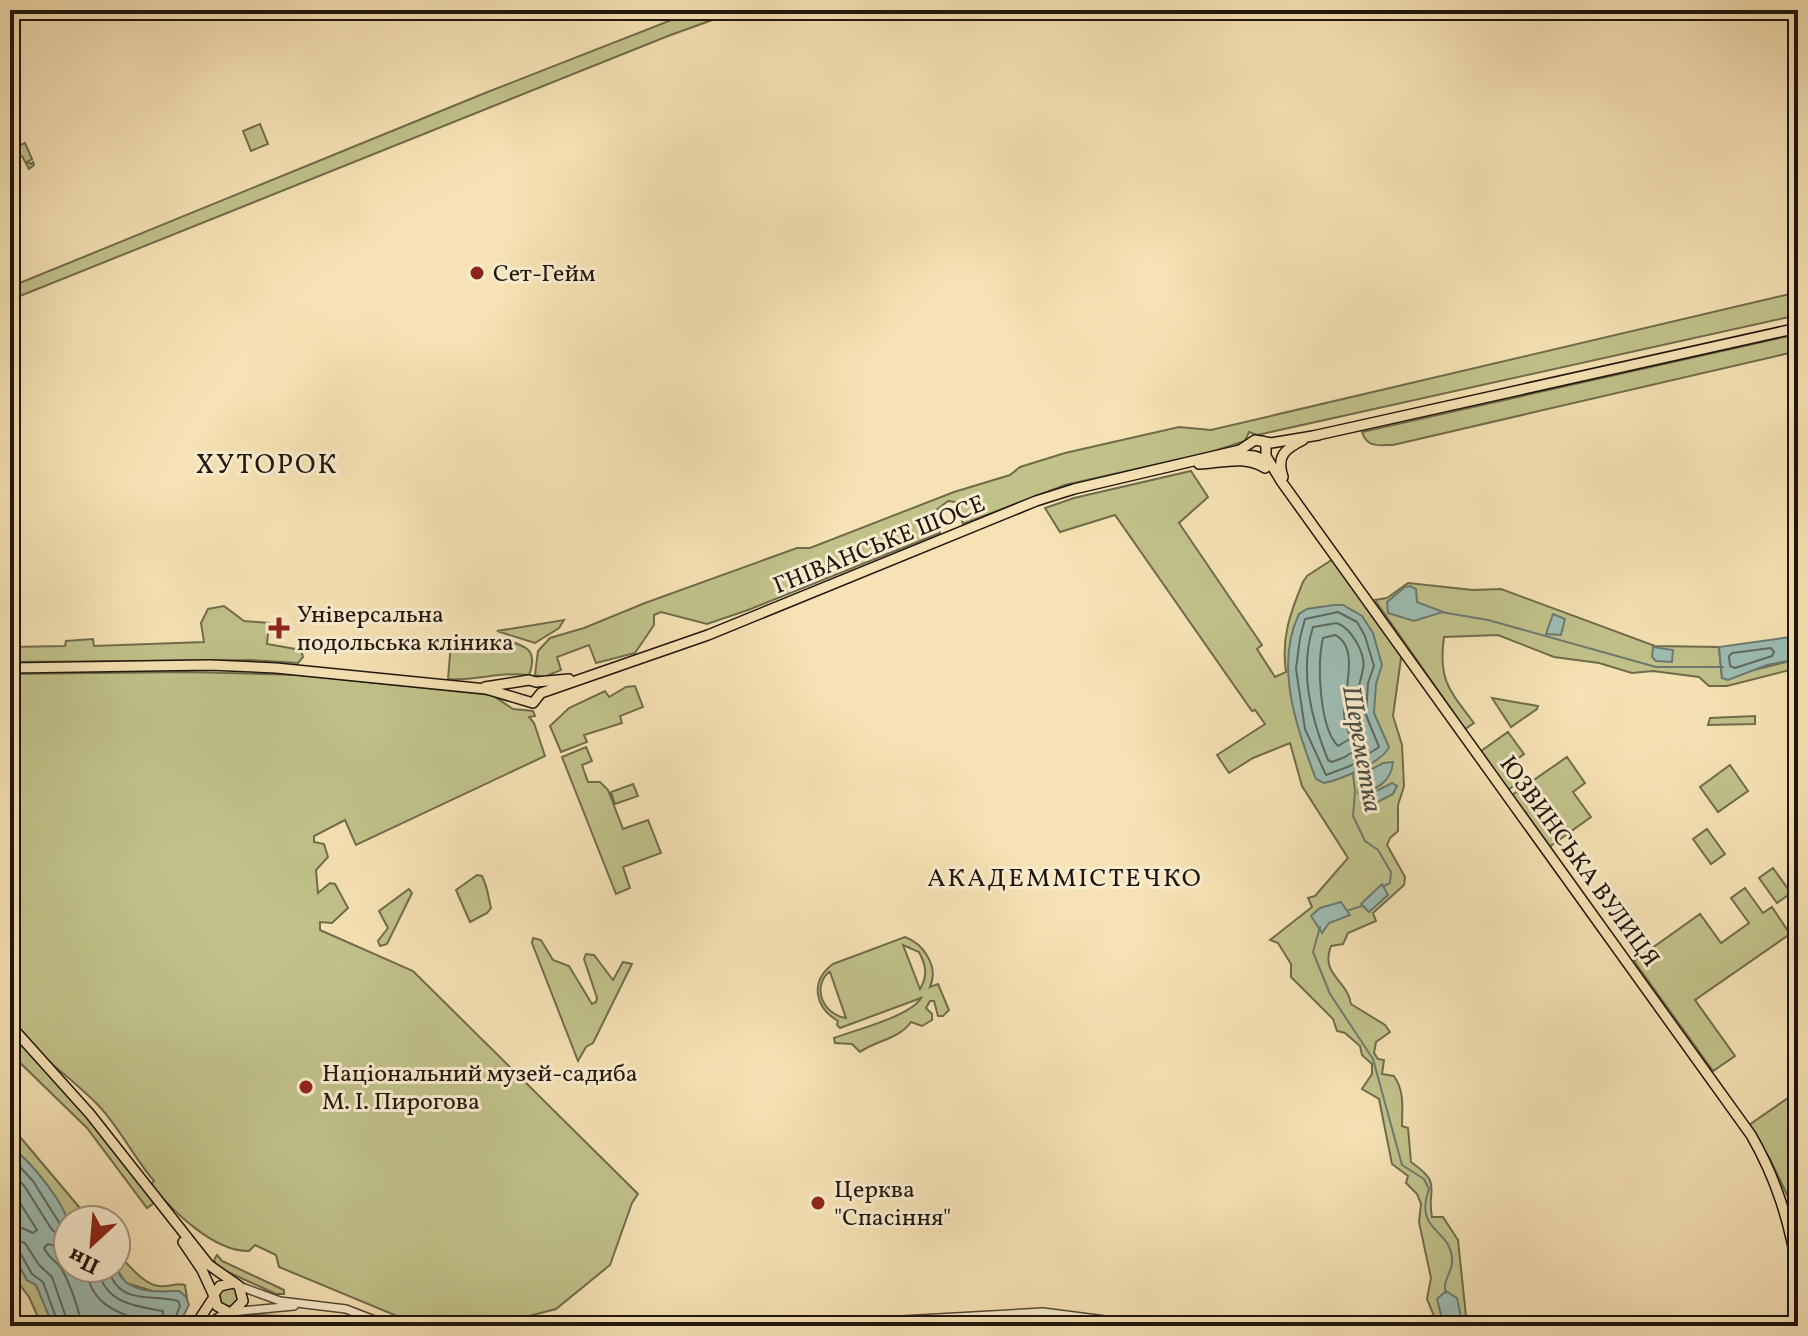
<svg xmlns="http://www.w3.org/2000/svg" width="1808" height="1336" viewBox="0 0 1808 1336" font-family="Vollkorn,serif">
<rect width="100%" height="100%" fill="#f6e2b4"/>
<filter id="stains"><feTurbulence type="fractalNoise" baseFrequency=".0025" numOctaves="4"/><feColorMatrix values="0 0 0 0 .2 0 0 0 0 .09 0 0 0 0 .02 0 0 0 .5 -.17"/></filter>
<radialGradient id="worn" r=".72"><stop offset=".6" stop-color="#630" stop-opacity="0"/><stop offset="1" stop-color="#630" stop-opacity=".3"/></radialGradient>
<!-- green -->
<path fill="#c1c28a" stroke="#706c4c" stroke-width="2" fill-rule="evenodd" d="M697,10H740L668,36L10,300V287L485,93Z
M260,124L268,144L251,151L243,131Z
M25,143L32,159L27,162L31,164L33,162L34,165L29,169L22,156L10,161V149Z
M1798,292V315L1257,435L1249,432L1245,441L1211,452L1065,485L963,524L955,502L948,501L935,511L940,533L748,610L707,624L661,612L654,615V625L635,653L596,663L589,645L557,657L561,670L544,677L535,675L538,651L550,638L584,628L645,603L797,548H810L954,492L1010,475L1020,467L1065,453L1179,427L1211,430Z
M1798,334V351L1393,445C1378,445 1367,448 1362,432Z
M1191,471L1208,497L1179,523L1262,645L1257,649L1275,677L1286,672C1281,638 1290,613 1303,582L1307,576L1333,559L1402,651L1393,716L1402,745L1404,786L1398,805V831L1390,838L1387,845L1405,877L1404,885L1373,913L1376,921L1348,933L1343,944L1331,946C1320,975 1347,979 1351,1004L1385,1025L1390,1032L1376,1042L1374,1053L1378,1059L1384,1060L1382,1074L1394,1076C1405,1092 1402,1108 1402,1126L1408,1128L1411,1162C1444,1185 1426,1188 1432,1217H1443L1458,1240L1467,1326H1438L1427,1299L1431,1278L1419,1222L1421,1204L1417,1194L1406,1183L1408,1176L1392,1164L1379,1099L1362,1089L1372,1074V1064L1362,1055L1360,1046L1345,1033L1337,1031L1333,1019L1291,977V964L1278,943L1270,940L1312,907L1308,898L1315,896L1348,858L1302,786L1290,743L1253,758L1229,773L1217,755L1265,724L1255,710L1252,711L1115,515L1060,532L1045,508L1074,498Z
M1408,583L1473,590L1501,589L1655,646L1719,647L1722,678L1798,659V668L1727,686H1709L1699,677L1653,671L1632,673L1599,663L1554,657L1498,635L1444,637C1438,680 1449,690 1474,723L1465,729L1375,600L1387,598Z
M224,606L244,621L269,623L267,644L301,650L303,657L298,663L251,660L10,662V647L65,646L66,641L93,639L94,646L204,642L201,623L208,609Z
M564,620L559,628L535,643L497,631Z
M498,638C521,645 540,646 529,675C501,671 476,681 448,679L451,643L483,646Z
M188,672L299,675L492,695L513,709L533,711L535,716L529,717L534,723L545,756L356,845L345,820L314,836V842L324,844L328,857L316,870L318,893L330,883L335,884L348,908L332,923L320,922V930L413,971L638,1194L632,1203L610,1265L556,1309L502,1323V1326H421L279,1267L276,1255L255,1245L249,1251C214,1252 171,1210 151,1184L154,1181C134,1158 120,1128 98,1105C71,1077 37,1055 10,1025V674Z
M635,686L643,707L620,716L622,723L584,735L587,742L561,752L550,726L569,708L605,691L609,697L626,687Z
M1492,698L1538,706L1537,709L1511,727Z
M1755,716V724L1708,725L1710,718Z
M1508,732L1524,754L1505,768L1516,784L1508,790L1481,751Z
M586,747L592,761L582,765L588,782H600L608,790L623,829L648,820L661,853L623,867L630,888L616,894L562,757Z
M1567,757L1585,783L1573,792L1591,817L1549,847L1512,795Z
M1730,765L1748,791L1718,812L1700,787Z
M633,784L638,796L615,804L611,792Z
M1707,829L1725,854L1711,864L1693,839Z
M1773,868L1791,893L1777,903L1759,878Z
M477,875L482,876C488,888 488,896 491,908L487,913L470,922L456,890Z
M1745,888L1763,913L1772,907L1790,934L1695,1000L1735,1056L1713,1071L1634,961L1700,914L1721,943L1749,923L1731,898Z
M409,889L412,893L387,944L380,946L378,941L388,928L379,911Z
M905,937C924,944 939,967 930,987L938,984L949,1010L943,1016H938L934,1001H930L926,1008L932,1014V1020L922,1026L911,1022C899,1039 877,1040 860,1052L852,1044L835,1043L834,1038C855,1030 911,1016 921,998L840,1028L837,1025L838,1021C814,1007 810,981 833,964ZM903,945L919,952C926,965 928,976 920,989ZM829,972H830L846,1018C824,1015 811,988 829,972Z
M533,938L541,940L553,960L569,966L592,1004L596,1002L597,998L584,959L586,954L594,955L613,980L623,962L632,964L593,1043L586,1047L578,1061L532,943Z
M10,1031L87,1117L154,1203L147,1208L87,1128L10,1053Z
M1798,1091V1118L1794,1121L1798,1128V1194L1789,1199L1770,1159L1749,1125Z
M10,1125L90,1220L67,1222C60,1198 31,1161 10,1146Z
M10,1250L27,1280L36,1285L58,1326H42L29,1297L10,1272Z
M116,1252C127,1263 144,1285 159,1286C169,1288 175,1282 185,1285L187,1298L179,1291L156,1292L126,1283L116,1268Z
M217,1255L222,1261L284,1290V1294H276L217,1267L214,1260Z
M219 1296a10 10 0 1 1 20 0a10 10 0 1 1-20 0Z
M250,1315L350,1318L377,1326H212L230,1318Z"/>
<!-- water -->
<path fill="#9dbdb3" stroke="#6b7a71" stroke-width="2" d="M1410,586L1416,589L1417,602L1443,612L1414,621L1388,613L1387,602L1405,587Z
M1334,605H1343L1362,616L1373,633L1382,665L1376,684L1374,713L1389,747C1383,762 1340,780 1324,783L1316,779C1297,730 1274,665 1299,614L1307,609Z
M1553,614L1565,619L1561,635L1546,634Z
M1798,636V659L1767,665L1728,680L1722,678L1719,647Z
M1653,647L1673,650L1672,662L1656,661L1652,657Z
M1393,762C1392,780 1376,792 1358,793L1361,775L1383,763Z
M1392,783L1397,786L1393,794L1370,806L1361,803L1365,797Z
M1382,884L1388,895L1369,912L1361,904Z
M1341,902L1350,915L1329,923L1322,933L1311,916L1320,908Z
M10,1146C29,1160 63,1200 68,1223C70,1237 68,1254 68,1268H116C126,1294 156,1292 179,1291L186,1297L189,1305L178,1326H53L36,1285L27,1280L10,1250Z
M1446,1291L1457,1298L1463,1326H1444L1437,1299Z"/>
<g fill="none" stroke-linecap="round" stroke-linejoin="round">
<!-- shore -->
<path stroke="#5e6960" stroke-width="2" d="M1338,612L1357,622L1365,636L1374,666L1368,683L1366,715L1379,747L1350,766L1326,775L1305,729L1296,669L1300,638L1305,619Z
M1337,623C1352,629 1366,654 1363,669C1360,684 1355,696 1356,713C1356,724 1363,733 1366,743L1345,757L1332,762L1328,760C1311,718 1299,671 1313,627Z
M1335,635C1360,647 1344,691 1344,713C1344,722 1348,730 1351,738L1338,746C1319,727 1317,664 1323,638Z
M1771,648L1774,652L1772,656L1735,668L1730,666L1729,656L1732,653Z
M10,1156L33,1181L60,1224L68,1228
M10,1170L25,1187L52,1230L60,1236L68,1238
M10,1187L37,1230L33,1233L22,1228L10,1226
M10,1238L25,1243L39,1265L52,1277L69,1326
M10,1248L19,1251L32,1274L43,1282L59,1326
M68,1250L48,1244L44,1248C48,1257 55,1260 61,1268C68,1279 81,1313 81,1326
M86,1268C90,1303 117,1315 148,1321L150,1326
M98,1268C104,1303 134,1306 163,1311L162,1326
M108,1268C118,1306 151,1294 178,1301L180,1306L172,1326"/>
<!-- stream -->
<path stroke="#6b7a71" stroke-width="2" d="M1441,612L1488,620L1656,667H1723
M1353,774L1355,791L1353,816L1365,841L1378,850L1391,872L1390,883L1384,886
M1349,910L1362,906
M1320,927L1313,952L1330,994L1373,1059L1402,1165L1424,1179L1429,1189C1413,1234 1454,1228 1452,1263C1451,1275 1442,1280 1446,1293"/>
<defs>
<path id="minor" d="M239,1286L280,1301L346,1309L390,1326
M230,1312L294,1306
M793,1326L1043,1312L1152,1326"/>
<path id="major" d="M1313,436L1798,328
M1263,441L1266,446V456L1281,481L1751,1135C1777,1180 1790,1224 1798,1274
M1236,457C1250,454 1259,454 1269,466
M1199,464C1222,463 1245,455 1265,468
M1283,477C1276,456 1285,449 1303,440
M10,668L210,665L276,668L486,689L533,703L541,693L708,635L1036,501L1074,489L1240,450L1255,440L1271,443L1319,435
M485,687L529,680L536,682L569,679
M10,1025L90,1114L209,1265L239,1286L243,1301L232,1312
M183,1242L202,1270L214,1296
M228,1312L217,1306L214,1294L220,1286L233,1283
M195,1326L214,1297
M206,1326L228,1312"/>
</defs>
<!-- minor casing -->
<use href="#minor" stroke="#554837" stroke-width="10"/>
<!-- major casing -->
<use href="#major" stroke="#1f150d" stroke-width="12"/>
<!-- minor -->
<use href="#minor" stroke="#f9ecce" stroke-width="7"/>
<!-- major -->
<use href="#major" stroke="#f6e2b4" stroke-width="9"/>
</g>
<!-- markers -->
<g fill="#8f2418" stroke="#f9ecce" stroke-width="3">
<circle cx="477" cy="273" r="8"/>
<path d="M275 616h8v8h8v8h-8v8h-8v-8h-8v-8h8z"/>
<circle cx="306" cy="1087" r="8"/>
<circle cx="818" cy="1203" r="8"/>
</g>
<g text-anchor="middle" stroke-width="6" stroke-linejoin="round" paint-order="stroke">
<!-- poi labels -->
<g font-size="24" fill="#1f150d" stroke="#f9ecce" text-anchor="start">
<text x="493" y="281">Сет-Гейм</text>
<text x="297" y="622">Універсальна<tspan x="297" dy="28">подольська кліника</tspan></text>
<text x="322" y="1081">Національний музей-садиба<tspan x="322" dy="28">М. І. Пирогова</tspan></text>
<text x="834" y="1197">Церква<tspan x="834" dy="28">"Спасіння"</tspan></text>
</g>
<!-- street labels -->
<g font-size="24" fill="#1f150d" stroke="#f9ecce">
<text transform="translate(879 544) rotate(-22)" y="8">ГНІВАНСЬКЕ ШОСЕ</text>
<text transform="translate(1580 861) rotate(54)" y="8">ЮЗВИНСЬКА ВУЛИЦЯ</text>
</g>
<!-- water labels -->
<g font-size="26" font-style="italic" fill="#4b5047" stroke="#f9ecce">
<text transform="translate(1363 749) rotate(80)" y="9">Шереметка</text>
</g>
<!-- neighbourhood labels -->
<g font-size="26" letter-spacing="2" fill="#1f150d" stroke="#f9ecce">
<text x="1065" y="886">АКАДЕММІСТЕЧКО</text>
</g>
<!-- quarter labels -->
<g font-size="28" letter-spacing="2" fill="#1f150d" stroke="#f9ecce">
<text x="267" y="473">ХУТОРОК</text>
</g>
</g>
<!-- margin -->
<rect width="1808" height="1336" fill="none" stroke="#f6e2b4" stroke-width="40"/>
<rect x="12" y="12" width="1784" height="1312" fill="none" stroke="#1f150d" stroke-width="4"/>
<rect x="20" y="20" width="1768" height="1296" fill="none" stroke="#1f150d" stroke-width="2"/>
<!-- north arrow -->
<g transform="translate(92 1244) rotate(206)"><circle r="38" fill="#f9ecce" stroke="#a29681" stroke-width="2"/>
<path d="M0-6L14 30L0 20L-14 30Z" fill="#8f2418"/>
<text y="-12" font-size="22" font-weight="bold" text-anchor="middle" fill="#1f150d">Пн</text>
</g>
<rect width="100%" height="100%" filter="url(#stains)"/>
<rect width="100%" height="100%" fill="url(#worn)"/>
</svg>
